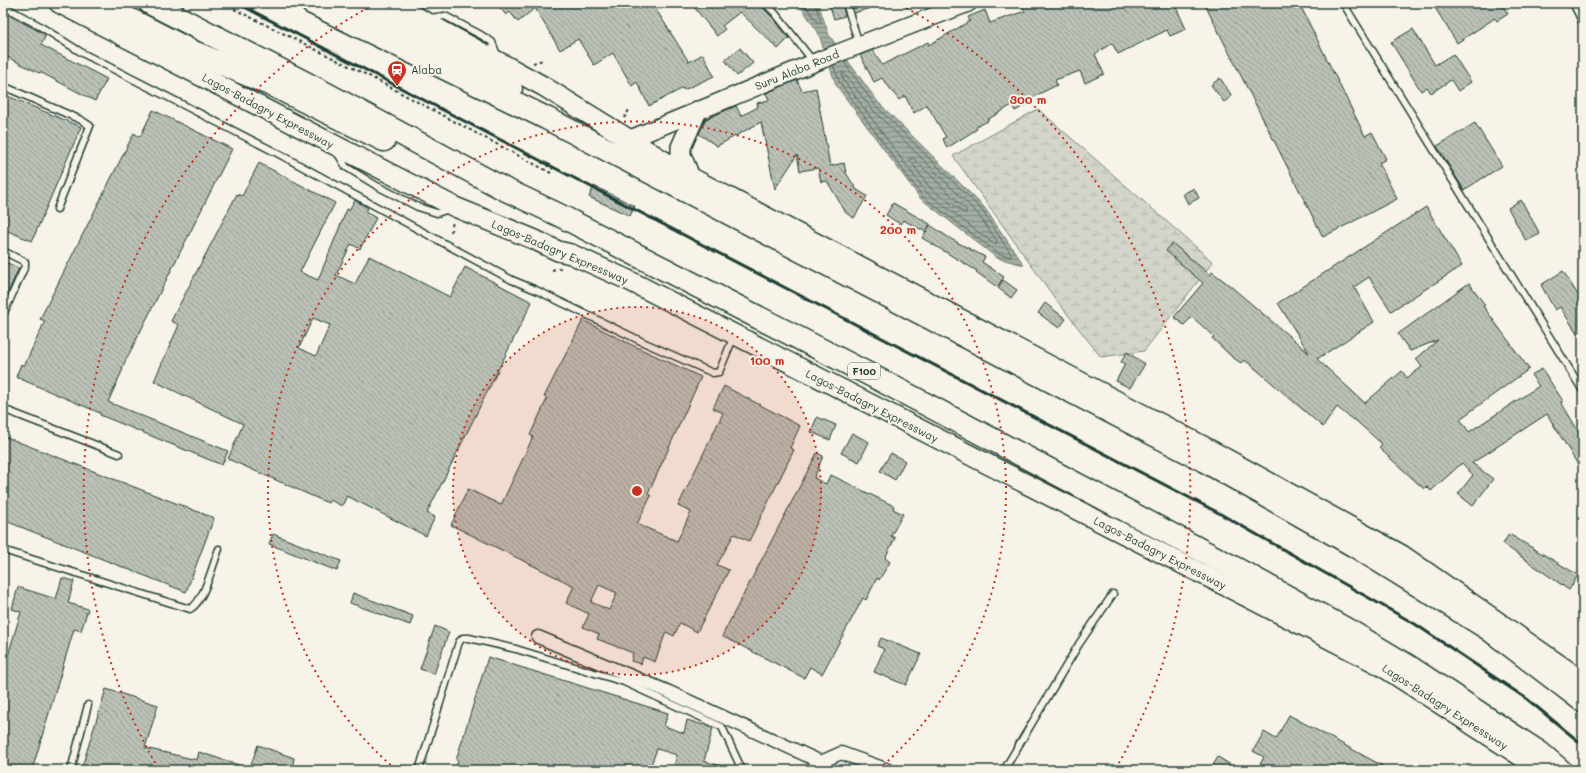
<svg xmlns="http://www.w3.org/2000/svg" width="1586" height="773" viewBox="0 0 1586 773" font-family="Mali,sans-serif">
<defs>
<pattern id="wetland-marsh" width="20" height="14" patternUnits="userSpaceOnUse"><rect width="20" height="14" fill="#d3d5ca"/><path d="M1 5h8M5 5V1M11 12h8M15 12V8" fill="none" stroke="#b5b8ae"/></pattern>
<pattern id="water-rules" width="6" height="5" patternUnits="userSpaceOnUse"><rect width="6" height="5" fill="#a4ada3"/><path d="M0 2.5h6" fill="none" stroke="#858e86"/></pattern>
<pattern id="building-back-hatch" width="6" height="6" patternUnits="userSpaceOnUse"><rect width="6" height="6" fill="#bbc1b6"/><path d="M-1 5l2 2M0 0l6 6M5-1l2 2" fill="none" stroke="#979e95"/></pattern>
</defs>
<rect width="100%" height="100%" fill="#f7f3e8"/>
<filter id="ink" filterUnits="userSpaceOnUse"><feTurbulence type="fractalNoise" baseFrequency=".025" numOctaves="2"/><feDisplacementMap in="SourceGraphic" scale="8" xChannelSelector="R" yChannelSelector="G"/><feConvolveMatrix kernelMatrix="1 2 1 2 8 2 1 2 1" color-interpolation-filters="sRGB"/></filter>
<g filter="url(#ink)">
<!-- wetland -->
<path fill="url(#wetland-marsh)" stroke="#79897f" d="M1038,109L1213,262L1144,351L1101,357L1054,297L953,156Z"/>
<!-- water -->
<path fill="url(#water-rules)" stroke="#6f8077" d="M798,3H818L829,35L878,102L984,207L1024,265L997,258L920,198L836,85L818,32Z"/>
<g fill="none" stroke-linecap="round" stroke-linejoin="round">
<!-- shore -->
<path stroke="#546a60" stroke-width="1" d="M803,3L819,24L821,22L815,3
M833,65L840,83L922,196L999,254L1011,257V254L981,209L875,105L843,61
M843,72L871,108L977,213L997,241L996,244H994L926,192L844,81L842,74Z
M911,158H913L966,210V213H964L930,188L910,160Z"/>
</g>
<!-- building -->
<path fill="url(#building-back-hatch)" stroke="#1f3d34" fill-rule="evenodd" d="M496,3H652L689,62L703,54L714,76L684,90L683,88L649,106L637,82L632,86L613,53L594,65L578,39L560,50L535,8L518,22L510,12L506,15Z
M691,3H758L774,19L789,38L778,49L740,12L722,26L725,29L717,36Z
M829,3H842L845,16L834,19Z
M851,3H879L880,5L854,13Z
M1021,3H1174L1186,29L1170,36L1167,30L1118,54L1112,43L1095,54L1104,74L1085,83L1080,71L1055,80L1057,85L1031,98L1033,101L1015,111L1012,105L987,120L988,121L976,127L977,129L947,148L943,139L946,137L927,105L914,113L905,96L899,100L882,78L874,82L860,55L873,50L882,65L928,42L929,45L970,21L968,17L985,10L990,23L1025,11Z
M1204,3H1299L1365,136L1372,132L1386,159L1379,163L1397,199L1323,237Z
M1432,3H1501L1508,14L1497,21L1495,18L1457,43Z
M3,12L46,35L41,45L107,79L95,101L40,72L39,73L3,55Z
M1413,29L1435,65L1453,54L1471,82L1458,91L1451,80L1431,93L1427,87L1421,91L1391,42Z
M740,48L753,63L737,76L725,60Z
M1220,78L1232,96L1224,102L1211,85Z
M797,80L802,91L816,88L830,166L844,163L846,173L856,189L867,196L854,218L846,213L827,181L821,182L818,168L800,171L797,155L775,189L761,122L717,146L699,134L706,119L736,106L741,116L758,107L757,103L769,100L766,93Z
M3,94L81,127L32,241L3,229Z
M153,110L232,149L122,368L123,369L108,402L228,451L222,465L100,415V413L16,377L21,364L24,366L45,321L40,319L134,133L140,137Z
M1475,123L1502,166L1464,190L1437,146Z
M259,163L335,203L300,272L318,280L347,209L349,210L355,200L368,208L366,212L376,218L360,249L351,244L336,275L355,284L369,256L450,297L465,267L532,302L427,513L435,517L426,536L347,496L342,506L330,500L328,503L228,459L243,424L154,381L179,325L171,321L237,194L242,196ZM313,318L330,325L316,356L299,348Z
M594,186L635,206L630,216L589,197Z
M1194,188L1199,198L1188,204L1183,194Z
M1521,200L1540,234L1526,241L1508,208Z
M893,203L930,224L926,232L903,220L900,224L886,215Z
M1426,207L1462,266L1391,311L1369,277L1354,287L1374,322L1317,359L1365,403L1402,371L1407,378L1422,367L1416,359L1438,340L1410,351L1398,334L1469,283L1485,305L1483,306L1529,369L1460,419L1469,432L1539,386L1531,375L1542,369L1563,401L1561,402L1583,439V473L1547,414L1472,463L1493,479L1473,506L1458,494L1473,475L1462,463L1431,491L1426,486L1424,489L1379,448L1382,444L1354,419L1353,420L1337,407L1323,427L1250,364L1244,360L1241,363L1232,357L1212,338L1214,336L1192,317L1184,325L1174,317L1203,283L1166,251L1172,243L1210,275L1212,272L1228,284L1309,353L1278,303Z
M930,225L951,239L985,257L982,262L1004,277L997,287L976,272L977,271L922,238Z
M3,261L19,268L3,304Z
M1563,271L1583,303V330L1577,333L1560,307L1555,310L1541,285Z
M1003,280L1017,290L1011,298L998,288Z
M1045,303L1066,319L1059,328L1038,313Z
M583,320L632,345L701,377L648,494L651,496L637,524L677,541L691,512L678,506L723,413L713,408L724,386L800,426L790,448L794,450L749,541L734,534L717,565L729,570L697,632L680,623L674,636L666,632L655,662L643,657L641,664L631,661L633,653L597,639L599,634L583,627L589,614L566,603L574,586L451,525L468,489L501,505L533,437L530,435L547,399L544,397ZM599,585L617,593L609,610L591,602Z
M1127,352L1145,364L1130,388L1116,381L1125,364L1121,362Z
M817,417L836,425L830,440L811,432Z
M852,433L869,442L859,462L841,453Z
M3,436L214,518L186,592L3,520Z
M817,453L823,456L814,478L826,484L830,475L833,476L894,506L893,509L903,514L891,536L895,538L885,558L890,562L879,580L877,578L866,600L863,598L822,674L810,667L804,678L722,636Z
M891,453L905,461L895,480L880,471Z
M273,534L341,561L337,571L269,544Z
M1509,534L1578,575L1569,590L1503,544Z
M62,578L74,581L68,603L88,609L81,631L74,629L32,770H3V672L21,612L12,609L18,587L56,599Z
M353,593L413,616L410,625L350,603Z
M435,626L449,632L434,674L420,669Z
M881,638L921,654L906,685L874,672L884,649L877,646Z
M488,657L668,713L664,726L684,733L687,720L713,728L704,761L727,768L726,770H673L677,755L657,749L649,770H455L458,761L456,760Z
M106,689L158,705L145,748L197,760L199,752L248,768V770H81Z
M1289,715L1390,770H1257L1264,757L1253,751L1264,732L1276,739Z
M258,745L294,758L292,770H249Z
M1218,757L1239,770H1210Z"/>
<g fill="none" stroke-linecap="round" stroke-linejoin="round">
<defs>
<path id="lane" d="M765,3L775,13L813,61
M846,3L859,44
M1343,3L1583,391
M1573,3L1583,23
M3,6L38,25L84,54L277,153L512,280L536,290L645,343L713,373L719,372L734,336
M429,18L445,16L481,35L492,42L497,55
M3,86L81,120L90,126L57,209
M337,152L346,167L377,186L418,207L437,213L449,209
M3,251L25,262V266L3,315
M3,409L119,454
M3,550L190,609C204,602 213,564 219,549
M71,770L88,705
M419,770L459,642L463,638H469L516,649L624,682L722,727L742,770
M1004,770L1079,644L1113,594"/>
<path id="street" d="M538,637L669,692L821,762
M816,770L821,762L841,753L888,770"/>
<path id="secondary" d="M628,140L823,59L968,3"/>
<path id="primary" d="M59,3L455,207L533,239L558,251L571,254L628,280L1380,665L1542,770
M391,3L543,86L690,177L1203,446L1402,555L1567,670L1583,684
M690,177L681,155V147L697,111"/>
<path id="highway" d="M98,3L189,50L276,87L384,140
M150,3L325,93L504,189L559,215L884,382L1246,574L1353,633L1408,666L1540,753L1560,770
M312,3L546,118L1203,460L1353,545L1490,630L1583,701
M356,3L499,78L511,89"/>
</defs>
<!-- lane casing -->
<use href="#lane" stroke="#1f3d34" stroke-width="9"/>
<!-- street casing -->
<use href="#street" stroke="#1f3d34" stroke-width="15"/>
<!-- secondary casing -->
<use href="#secondary" stroke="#1f3d34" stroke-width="20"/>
<!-- primary casing -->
<use href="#primary" stroke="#1f3d34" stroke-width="22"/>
<!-- highway casing -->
<use href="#highway" stroke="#1f3d34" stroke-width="25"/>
<!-- path -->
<path stroke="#1f3d34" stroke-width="2" stroke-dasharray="3 3" stroke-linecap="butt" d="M240,3L254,9
M234,9L367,75L551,173
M533,63L543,60
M624,118L629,110
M541,162L553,169
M451,232L453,221
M552,270L561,268"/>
<!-- lane -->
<use href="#lane" stroke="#f7f3e8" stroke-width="6"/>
<!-- street -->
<use href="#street" stroke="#f7f3e8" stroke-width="12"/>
<!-- secondary -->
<use href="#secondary" stroke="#f7f3e8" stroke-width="17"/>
<!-- primary -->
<use href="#primary" stroke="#f7f3e8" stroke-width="19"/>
<!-- highway -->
<use href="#highway" stroke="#f7f3e8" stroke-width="22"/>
<!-- rail -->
<path stroke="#1f3d34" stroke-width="3" d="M237,3L1217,512L1415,624L1527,699L1583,745"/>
</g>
</g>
<!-- distance rings -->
<circle cx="637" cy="491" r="184" fill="#c8321e" fill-opacity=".12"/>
<g fill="none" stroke="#c8321e" stroke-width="2" stroke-dasharray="2 4">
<circle cx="637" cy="491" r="184"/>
<path d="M395 769A369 369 0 1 1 879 769"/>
<path d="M158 768A553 553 0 0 1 373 5M901 5A553 553 0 0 1 1116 768"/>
</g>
<!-- icons -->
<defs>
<symbol id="station-pin" viewBox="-11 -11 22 30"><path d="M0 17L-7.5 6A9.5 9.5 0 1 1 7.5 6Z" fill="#c8321e" stroke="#f7f3e8"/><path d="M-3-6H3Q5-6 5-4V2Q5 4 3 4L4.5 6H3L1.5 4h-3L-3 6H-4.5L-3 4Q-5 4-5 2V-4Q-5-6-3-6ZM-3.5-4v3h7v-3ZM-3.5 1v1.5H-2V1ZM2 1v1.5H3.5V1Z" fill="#fff"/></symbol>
</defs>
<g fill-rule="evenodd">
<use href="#station-pin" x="386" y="59" width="22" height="30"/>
</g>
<g text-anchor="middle" stroke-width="4" stroke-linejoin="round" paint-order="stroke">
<!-- shield labels -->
<rect fill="#f7f3e8" stroke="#60746a" stroke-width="1" x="848" y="363" width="32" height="16" rx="3"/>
<g font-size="10" font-weight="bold" fill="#1f3d34">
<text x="864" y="375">F100</text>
</g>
<!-- poi labels -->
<g font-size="11" fill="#1f3d34" stroke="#f7f3e8" text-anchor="start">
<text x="411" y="74">Alaba</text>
</g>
<!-- street labels -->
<g font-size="11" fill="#1f3d34" stroke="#f7f3e8">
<text transform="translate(797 70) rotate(-22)" y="4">Suru Alaba Road</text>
<text transform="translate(268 111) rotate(28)" y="4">Lagos-Badagry Expressway</text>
<text transform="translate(560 252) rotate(23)" y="4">Lagos-Badagry Expressway</text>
<text transform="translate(872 406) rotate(27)" y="4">Lagos-Badagry Expressway</text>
<text transform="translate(1160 553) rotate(27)" y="4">Lagos-Badagry Expressway</text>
<text transform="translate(1445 707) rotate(33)" y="4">Lagos-Badagry Expressway</text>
</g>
</g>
<circle cx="637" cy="491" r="6" fill="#c8321e" stroke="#f7f3e8" stroke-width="2"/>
<g font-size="12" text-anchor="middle" font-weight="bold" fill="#c8321e" stroke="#f7f3e8" stroke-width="4" stroke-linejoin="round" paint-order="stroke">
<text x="1028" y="104">300 m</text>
<text x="898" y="234">200 m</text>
<text x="767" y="365">100 m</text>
</g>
<!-- margin -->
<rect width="1586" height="773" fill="none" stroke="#f7f3e8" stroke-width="16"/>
<rect x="8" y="8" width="1570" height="757" fill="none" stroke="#1f3d34" stroke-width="1.5" filter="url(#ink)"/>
</svg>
